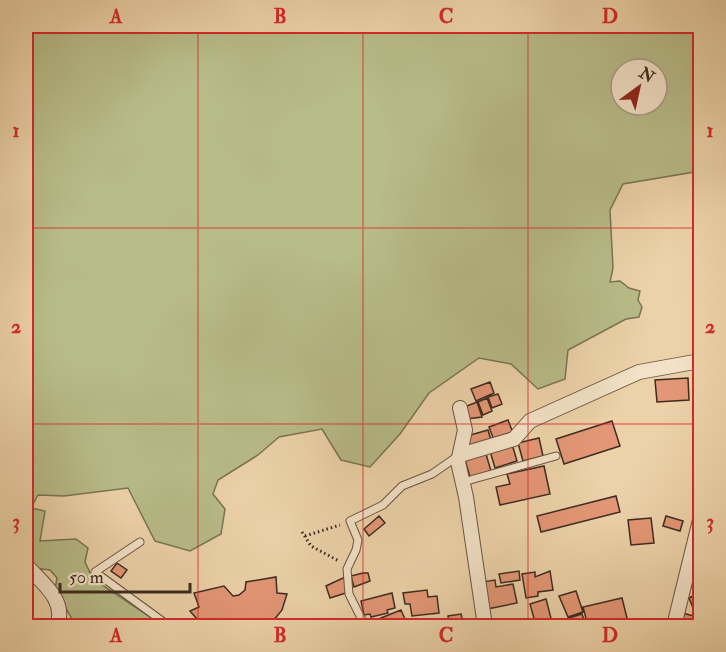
<svg xmlns="http://www.w3.org/2000/svg" width="726" height="652" viewBox="0 0 726 652" font-family="'IM FELL Double Pica',serif">
<rect width="100%" height="100%" fill="#edd2a9"/>
<filter id="stains"><feTurbulence type="fractalNoise" baseFrequency=".00333" numOctaves="4"/><feColorMatrix values="0 0 0 0 .2 0 0 0 0 .09 0 0 0 0 .02 0 0 0 .5 -.17"/></filter>
<radialGradient id="worn" r=".72"><stop offset=".6" stop-color="#630" stop-opacity="0"/><stop offset="1" stop-color="#630" stop-opacity=".3"/></radialGradient>
<!-- green -->
<path fill="#b8bc89" stroke="#7a7455" stroke-width="1.5" fill-rule="evenodd" d="M26,26H700V171L623,184L610,210L613,268L610,282L620,281L629,288L640,291L638,300L642,307L639,317L626,319L568,350L565,379L538,389L511,364L479,358L429,393L400,434L370,467L341,460L322,429L279,437L258,455L218,480L213,494L225,509L221,534L190,551L155,541L128,488L64,496L38,495L31,508L45,511L40,541L76,539L88,548L85,562L93,579L164,626H66L72,619L55,589L57,578L50,570L34,568L26,557ZM621,69H657V105H621Z"/>
<!-- building -->
<path fill="#e49776" stroke="#3d2b21" stroke-width="1.5" d="M688,378L689,400L657,402L655,380Z
M490,382L494,393L476,401L471,389Z
M498,394L502,404L492,408L488,397Z
M487,398L492,411L483,415L478,402Z
M477,402L482,417L466,419L462,408Z
M508,420L513,433L495,443L489,427Z
M612,421L620,446L564,464L556,439Z
M488,430L492,444L470,449L467,436Z
M539,438L543,456L523,461L518,443Z
M512,444L517,461L495,468L490,451Z
M486,454L491,471L470,477L465,460Z
M544,466L550,494L500,505L496,487L510,484L507,474Z
M616,496L620,512L541,532L537,516Z
M379,516L385,523L369,536L364,529Z
M666,516L683,521L680,531L663,526Z
M651,518L654,543L631,545L628,520Z
M117,563L127,570L121,578L111,571Z
M519,571L520,580L501,583L499,574Z
M550,571L553,590L538,592V596L526,598L522,574L535,572V577Z
M363,573H368L370,581L354,587L351,576Z
M276,577L277,593L287,594L282,610L269,626L262,622L254,626H203L190,611L199,607L194,593L224,586L233,596L239,595L245,590L246,582Z
M345,577L349,592L330,598L326,586Z
M495,580L496,587L513,584L517,603L487,609L482,582Z
M427,590L428,597L437,596L439,613L412,616L410,604H405L403,593Z
M576,591L583,612L568,617L559,596Z
M392,593L395,608L387,610L388,613L371,617L370,614L364,615L361,601Z
M700,593V620L698,621L689,598Z
M622,598L629,626H588L583,607Z
M546,599L553,626H536L530,604Z
M401,610L405,619L398,622L400,625L373,626L371,622Z
M682,613L694,616L692,626H679Z
M461,614L463,622L449,624L448,616Z
M582,614L586,626H569V618Z
M443,619L446,626H417L426,624Z"/>
<g fill="none" stroke-linecap="round" stroke-linejoin="round">
<defs>
<path id="lane" d="M463,482L556,456
M140,542L95,572L169,626
M365,626L349,594L347,569L356,550L358,540L350,521L383,505L402,486L432,474L458,456"/>
<path id="street" d="M460,408L465,430L458,462L466,497L485,626
M460,455L514,439L530,421L639,372L700,361
M26,565C42,583 67,600 57,626
M674,626L700,520"/>
</defs>
<!-- lane casing -->
<use href="#lane" stroke="#695543" stroke-width="9"/>
<!-- street casing -->
<use href="#street" stroke="#695543" stroke-width="16"/>
<!-- path -->
<path stroke="#3d2b21" stroke-width="3" stroke-dasharray="1.5 3" stroke-linecap="butt" d="M302,532L311,546L339,561
M305,536L340,525"/>
<!-- lane -->
<use href="#lane" stroke="#f3e2c7" stroke-width="7"/>
<!-- street -->
<use href="#street" stroke="#f3e2c7" stroke-width="14"/>
</g>
<!-- grid -->
<path fill="none" stroke="#d62828" stroke-width="1.5" stroke-opacity="0.55" d="M198,26V626M363,26V626M528,26V626M26,228H700M26,424H700"/>
<!-- margin -->
<rect width="726" height="652" fill="none" stroke="#edd2a9" stroke-width="66"/>
<!-- north arrow -->
<g transform="translate(639 87) rotate(33)"><circle r="28" fill="#f3e2c7" stroke="#aa9985" stroke-width="1.5"/>
<path d="M0-4.5L10 22L0 15L-10 22Z" fill="#8f2418"/>
<text y="-9" font-size="16" font-weight="bold" text-anchor="middle" fill="#3d2b21">N</text>
</g>
<!-- scale -->
<path d="M60 583v9h130v-9" fill="none" stroke="#3d2b21" stroke-width="3"/>
<text x="69" y="583" font-size="18" fill="#3d2b21" stroke="#f3e2c7" stroke-width="4.5" paint-order="stroke">50 m</text>
<rect x="33" y="33" width="660" height="586" fill="none" stroke="#d62828" stroke-width="2"/>
<g font-size="20" text-anchor="middle" font-weight="bold" fill="#d62828">
<text x="116" y="23">A</text>
<text x="280" y="23">B</text>
<text x="446" y="23">C</text>
<text x="610" y="23">D</text>
<text x="16" y="137">1</text>
<text x="710" y="137">1</text>
<text x="16" y="333">2</text>
<text x="710" y="333">2</text>
<text x="16" y="528">3</text>
<text x="710" y="528">3</text>
<text x="116" y="642">A</text>
<text x="280" y="642">B</text>
<text x="446" y="642">C</text>
<text x="610" y="642">D</text>
</g>
<rect width="100%" height="100%" filter="url(#stains)"/>
<rect width="100%" height="100%" fill="url(#worn)"/>
</svg>
